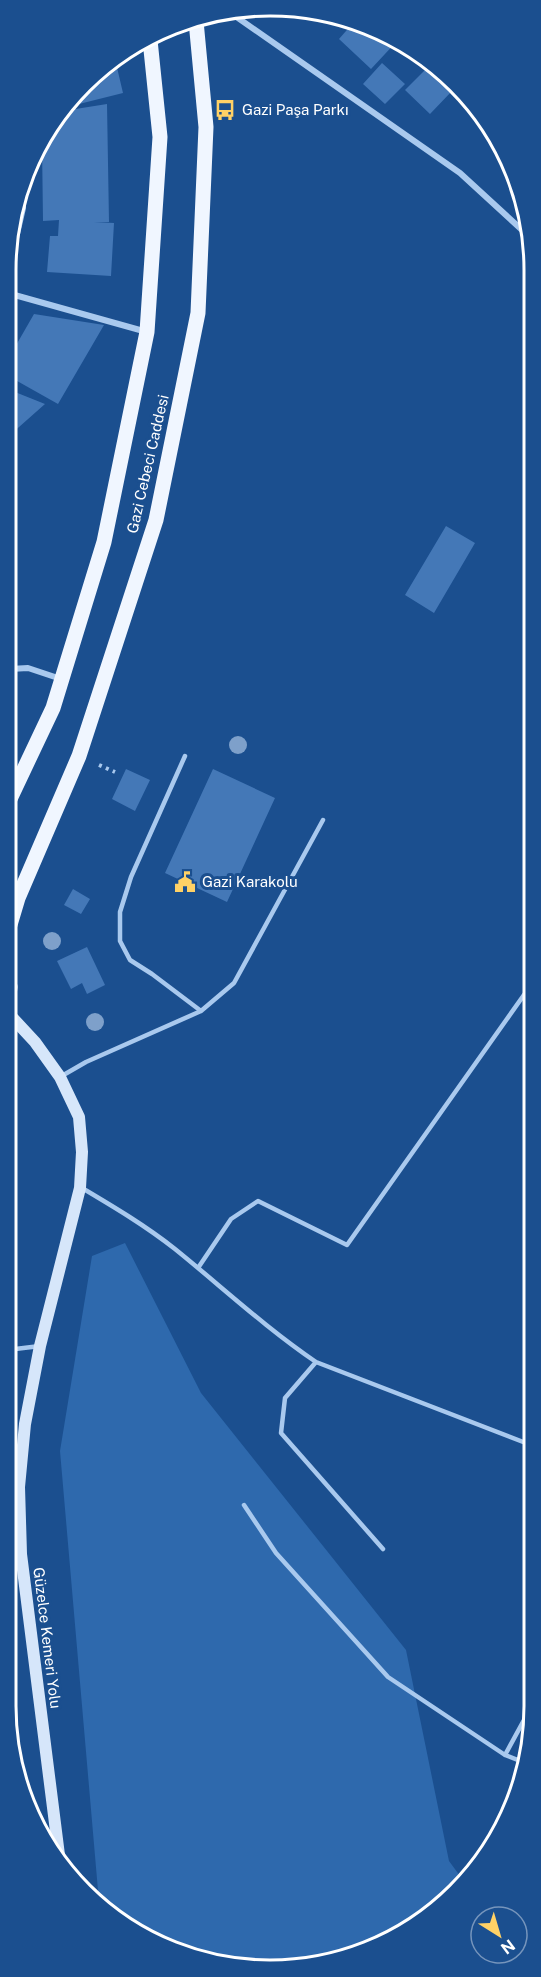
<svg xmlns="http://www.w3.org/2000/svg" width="541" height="1977" viewBox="0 0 541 1977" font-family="'Public Sans',sans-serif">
<rect width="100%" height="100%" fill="#1b4f8f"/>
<!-- green -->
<path fill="#2e69ad" d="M125,1243L201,1393L406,1650L449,1861L463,1880L431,1917L339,1962L253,1970L154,1944L99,1902L60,1451L92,1256Z"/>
<!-- building -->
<path fill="#4478b7" d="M353,23L398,40L371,69L339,39Z
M115,59L123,93L67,107L87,88Z
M382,63L405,84L385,104L363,84Z
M428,67L452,91L430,114L405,90Z
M107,104L109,222H94L114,223L111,276L47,272L50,236H58L59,220L43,221L42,144L50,124L63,111Z
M34,314L104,325L58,404L10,377L11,354Z
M10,390L45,404L10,435Z
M446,526L475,543L434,613L405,595Z
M126,769L150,780L135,811L112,799Z
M213,769L275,798L227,902L165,873Z
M73,889L90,899L81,914L64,905Z
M87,947L105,985L87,994L82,983L71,989L57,961Z"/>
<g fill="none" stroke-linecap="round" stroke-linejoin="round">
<!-- path -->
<path stroke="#a9c9ee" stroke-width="4" stroke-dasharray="3 4.5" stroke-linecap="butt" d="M99,765L115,772"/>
<!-- service -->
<path stroke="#a9c9ee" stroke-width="4.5" d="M185,756L131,877L120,912V941L130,960L152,974L201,1011
M60,1077L86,1062L201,1011L234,983L323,820
M82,1188C114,1207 146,1226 175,1249C222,1287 266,1328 316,1362L531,1445
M198,1268L231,1219L258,1201L347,1245L531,985
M7,1350L40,1346
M316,1362L285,1398L281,1433L383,1549
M244,1505L276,1553L388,1677L505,1755L528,1764
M505,1755L530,1709"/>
<!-- minor -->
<path stroke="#a9c9ee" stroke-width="6" d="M228,11L460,173L533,240
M11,260L23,208V190
M11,294L147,332
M10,669L28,668L61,679"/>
<!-- secondary -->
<path stroke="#d6e6fa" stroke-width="12" d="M8,1013L35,1042L60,1077L79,1117L82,1152L80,1188L40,1346L25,1424L19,1487L21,1554L60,1863"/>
<!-- primary -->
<path stroke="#f0f6ff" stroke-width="15" d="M9,801L53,708L104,542L147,332L160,137L150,40
M9,928L18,898L79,756L156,520L198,313L206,127L196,21
M8,1003L10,987L8,978"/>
</g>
<!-- trees -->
<g fill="#7ea0ca">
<circle cx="238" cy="745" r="9"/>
<circle cx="52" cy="941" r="9"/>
<circle cx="95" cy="1022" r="9"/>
</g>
<!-- icons -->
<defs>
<symbol id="bus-bare" viewBox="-9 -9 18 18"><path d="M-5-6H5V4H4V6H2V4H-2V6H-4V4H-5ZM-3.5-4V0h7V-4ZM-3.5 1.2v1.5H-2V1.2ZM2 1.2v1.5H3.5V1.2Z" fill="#ffd166" stroke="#1b4f8f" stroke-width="2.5" paint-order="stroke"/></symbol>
<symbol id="civic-bare" viewBox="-9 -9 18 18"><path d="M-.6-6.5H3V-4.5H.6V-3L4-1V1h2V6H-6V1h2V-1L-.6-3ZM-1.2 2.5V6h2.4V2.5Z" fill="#ffd166" stroke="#1b4f8f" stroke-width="2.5" paint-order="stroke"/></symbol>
</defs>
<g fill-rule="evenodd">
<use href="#bus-bare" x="210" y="95" width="30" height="30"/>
<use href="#civic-bare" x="170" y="867" width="30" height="30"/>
</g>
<g text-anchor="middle" stroke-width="6" stroke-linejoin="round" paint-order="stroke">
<!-- poi labels -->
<g font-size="15" fill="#fff" stroke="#1b4f8f" text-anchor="start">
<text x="242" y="115">Gazi Paşa Parkı</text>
<text x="202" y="887">Gazi Karakolu</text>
</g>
<!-- street labels -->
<g font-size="15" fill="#fff" stroke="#1b4f8f">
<text transform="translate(148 464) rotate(-77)" y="5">Gazi Cebeci Caddesi</text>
<text transform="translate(47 1638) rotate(83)" y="5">Güzelce Kemeri Yolu</text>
</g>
</g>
<!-- crop -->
<path d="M0 0H541V1977H0ZM270 16H270A254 254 0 0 1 524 270V1706A254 254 0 0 1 270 1960H270A254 254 0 0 1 16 1706V270A254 254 0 0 1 270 16Z" fill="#1b4f8f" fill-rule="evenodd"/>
<path fill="none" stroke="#fff" stroke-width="3" d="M270 16H270A254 254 0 0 1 524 270V1706A254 254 0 0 1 270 1960H270A254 254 0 0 1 16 1706V270A254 254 0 0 1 270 16Z"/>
<!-- north arrow -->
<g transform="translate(499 1935) rotate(143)"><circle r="28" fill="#1b4f8f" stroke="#7695bc" stroke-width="1.5"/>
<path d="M0-4.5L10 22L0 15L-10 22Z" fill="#ffd166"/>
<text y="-9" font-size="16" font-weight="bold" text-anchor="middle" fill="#ffffff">N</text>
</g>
</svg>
